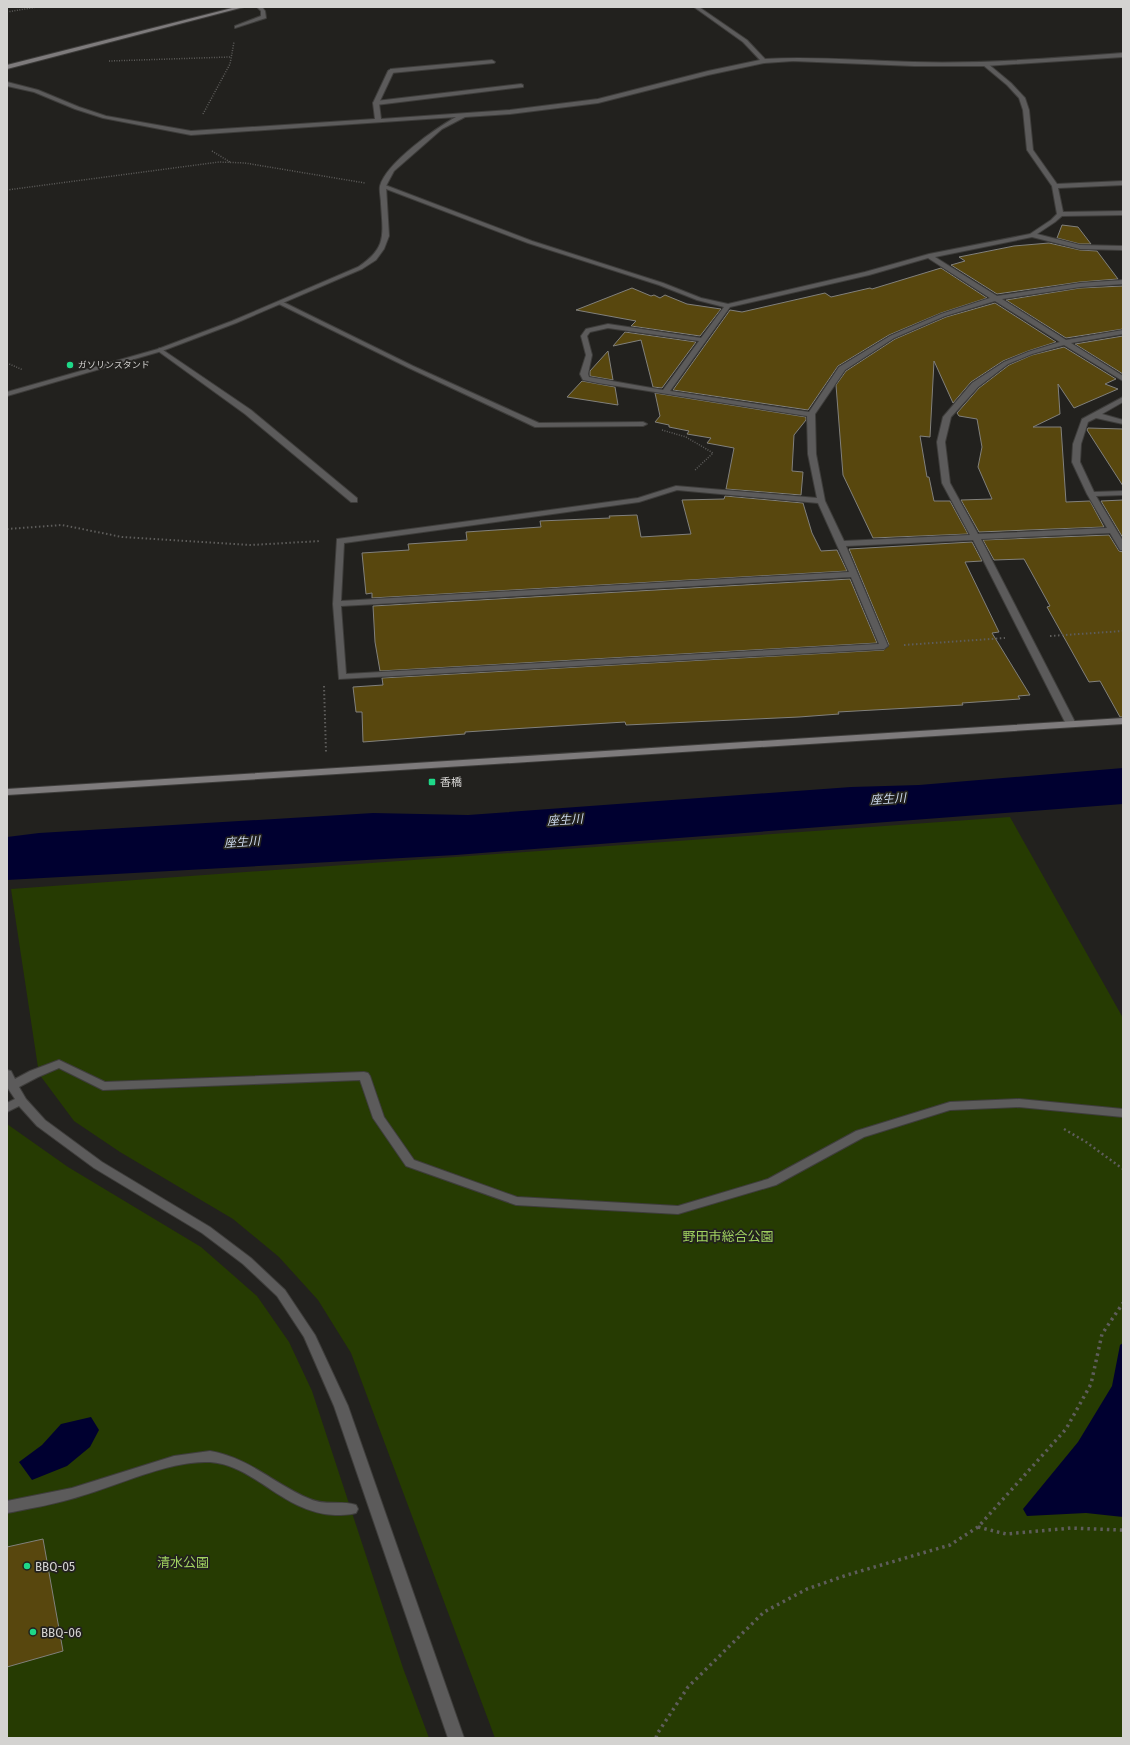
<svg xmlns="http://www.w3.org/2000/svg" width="1130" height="1745" viewBox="0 0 1130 1745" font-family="'Fira Sans Condensed','Noto Sans JP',sans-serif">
<rect width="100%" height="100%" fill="#22211e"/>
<!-- green -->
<path fill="#263b02" d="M1010,817L1123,1018V1738H495L351,1353L318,1300L279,1257L233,1219L120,1152L74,1121L39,1074L11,889Z
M7,1124L68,1167L201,1247L257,1296L289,1342L312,1391L403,1668L429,1738H7Z"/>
<!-- water -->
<path fill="#000030" d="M1123,768V804L456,855L7,880V837L39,833L373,813L468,815L851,787L919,785Z
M1123,1343V1517L1086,1513L1027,1516L1023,1509L1078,1442L1112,1386L1120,1345Z
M91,1417L99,1430L90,1447L67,1466L32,1480L19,1462L42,1445L61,1424Z"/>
<!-- building -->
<path fill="#58470e" stroke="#81807c" d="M1062,225L1078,227L1091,244H1080L1057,238Z
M1049,243L1080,250L1097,251L1118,279L1080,282L997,294L951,265L965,261L959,257L1014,246Z
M941,268L987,298L941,313L889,335L838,366L808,410L673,390L730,310L742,312L825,293L831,297L870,288L872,289Z
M1123,286V329L1066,338L1006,300L1080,288Z
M632,288L651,296L654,295L660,298L665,295L687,304L721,309L700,336L631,326L636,321L576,310Z
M995,303L1056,342L1028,351L1003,361L971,382L953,403L934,361L930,437L920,436L927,477H929L934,501H950L968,534L873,538L843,475L836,385L846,371L895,339L946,317Z
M625,332L696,342L662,388L653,387L641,340L613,346Z
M1123,336V374L1075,344Z
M1064,347L1116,379L1105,384L1118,389L1074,408L1058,384L1060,414L1033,427H1061L1066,502L1090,501L1104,527L979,532L961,500L992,499L978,467L982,447L977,419L959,416L957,413L979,388L1009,365L1032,355Z
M608,351L613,380L590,376V371Z
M582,381L615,387L618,405L567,397Z
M655,393L806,417V420L794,435L792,471L803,472L801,495L726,489L734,448L707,443L711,438L687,434L689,431L669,427V425L655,422L660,416Z
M1088,428L1123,429V486L1087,430Z
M725,496L803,503L812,533L821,551L837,550L847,571L372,598V593L366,594L362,553L409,550L408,544L467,540L466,532L541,527L540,521L610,518L609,516L637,515L641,537L691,534L682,500L724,499Z
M1123,500V538L1101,501Z
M1109,535L1119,551L1123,552V717H1120L1100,681L1089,682L1047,607L1050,606L1024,559L994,560L983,540Z
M972,542L982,561L965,562L999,632L992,633L1030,695L1018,696L1020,699L962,703L963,705L838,712L839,714L799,717L626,725L625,722L527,728L465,732V734L363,742L362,712H356L353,687L383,685L382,678L884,650L889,645L849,549Z
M850,579L877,643L380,671L375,642L373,606Z
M43,1539L63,1651L7,1667V1547Z"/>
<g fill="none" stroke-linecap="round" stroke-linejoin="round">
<defs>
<path id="lane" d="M492,60L495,62L494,63L391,73L388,71L391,69Z
M983,63H987L1011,83L1025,98L1029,110L1033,150L1057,184L1123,181V185L1058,188L1063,212L1123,211V215L1062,216L1055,222L1037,234L1080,245L1123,246V250L1080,249L1032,237L935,257L997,296L1080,283L1123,280V284L1080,287L1002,299L1066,340L1123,330V334L1071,343L1123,376V381L1064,345L1032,354L1008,364L978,387L951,417L945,442L950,483L978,534L1107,528L1087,494L1072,462L1073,444L1082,419L1123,397V402L1102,414L1123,420V424L1096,418L1088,422L1081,444L1080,462L1094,492L1123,491V495L1096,496L1123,541V550H1120L1110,533L981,539L1076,724L1074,726H1068L1066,724L973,540L846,546L888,646L884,649L339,679L333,604L337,539L638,498L676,486L817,498L808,454L807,416L598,383L583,380L580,374L586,355L581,336L586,329L608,324L701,338L724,307L697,300L659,285L528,243L381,187V185H385L532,241L663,283L701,298L728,304L865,272L929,254L1030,234L1051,220L1057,214L1052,186L1027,150L1023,110L1019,98L1007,85L983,65ZM928,258L990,298L941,314L890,336L839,367L809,412L670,391L730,307L869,275ZM995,301L1060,342L1028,352L1004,362L972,383L943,417L937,442L942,483L970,535L844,541L825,501L816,454L815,414L845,370L894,338L945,316ZM608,328L699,341L663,390L589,377L588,374L592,355L587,336L590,332ZM677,490L818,503L849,572L341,601L344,543L639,502ZM851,577L879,644L346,674L341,606Z
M521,84L523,85V87L376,105L373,103L376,101Z
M281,301L413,366L539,423L643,422L647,424L643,426L535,427L409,368L279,304L278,303Z
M160,348L251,410L357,498V502H351L245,414L158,351V349Z
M59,1060L105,1082L364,1072L368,1073L370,1076L384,1117L414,1160L517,1197L678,1206L768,1179L856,1131L950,1102L1019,1099L1123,1109V1117L1019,1107L950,1110L864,1137L776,1185L678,1214L516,1205L406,1166L373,1118L360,1080L103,1090L59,1068L38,1077L19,1087L26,1099L45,1120L102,1162L210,1227L251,1258L285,1290L315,1335L348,1406L464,1738H448L334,1406L304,1337L277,1296L243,1264L202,1233L94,1168L37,1126L19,1106L7,1112V1103L15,1099L7,1087V1070L11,1071L15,1079L30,1071Z"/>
<path id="street" d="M257,7H262L265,11L266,18L235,28V26L261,16V11Z
M694,7H699L747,40L765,59C815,56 864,61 914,62C984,64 1053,58 1123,53V57L985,66H914L793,61L764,63L708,75L598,103L510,114L465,117L442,129L394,171L386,186L389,236L384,249L376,260L362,269L236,323L162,351L7,396V392L158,349L232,321L358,267C387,248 383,235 381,204C381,198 379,191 380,186C386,163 436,128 456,117L191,135L103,118L75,109L34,92L7,86V82L38,90L79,107L106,116L191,131L375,119L373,103L388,71L391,69L394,71L379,103L381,119L510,110L598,99L708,71L760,60L743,42Z
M210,1451C250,1458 274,1484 310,1499C325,1506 341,1500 356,1505L358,1509L356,1513C349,1515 342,1515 335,1515C283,1513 255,1465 210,1462C171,1460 119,1485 81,1496C57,1504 32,1508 7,1513V1501L72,1488L174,1456Z"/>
<path id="secondary" d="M236,7H244L7,69V65Z
M1123,718V724L7,795V789Z"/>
</defs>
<!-- lane casing -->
<use href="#lane" stroke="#3e3d3b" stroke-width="2"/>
<!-- street casing -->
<use href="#street" stroke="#3e3d3b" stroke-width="2"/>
<!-- secondary casing -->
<use href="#secondary" stroke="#3e3d3b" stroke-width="2"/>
<!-- path-far3 -->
<path stroke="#5e5d5b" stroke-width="1.5" stroke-dasharray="1 1.5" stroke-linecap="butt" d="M7,12L37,7
M109,61L230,57
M203,114L230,64L234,42
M212,151L230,162
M7,190L219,162L245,163L365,183
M7,363L23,370
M662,430L686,437L713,453L694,471"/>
<!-- path-far2 -->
<path stroke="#5e5d5b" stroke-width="2" stroke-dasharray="1.5 2.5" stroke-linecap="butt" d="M7,529L62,525L122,537L251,545L321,541
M1050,636L1123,631
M904,645L1005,638
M324,686L326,752"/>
<!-- path-far1 -->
<path stroke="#5e5d5b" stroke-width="2.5" stroke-dasharray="2 3" stroke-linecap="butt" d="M1064,1129L1086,1142L1123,1169"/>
<!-- path -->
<path stroke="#5e5d5b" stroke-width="3.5" stroke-dasharray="2.5 4" stroke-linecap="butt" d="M978,1527L1006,1534L1071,1528L1123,1530
M656,1738L657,1734L688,1687L764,1612L807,1589L847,1575L950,1545L978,1527L1066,1429L1091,1384L1102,1334L1123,1303"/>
<!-- lane -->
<use href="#lane" fill="#5c5b5b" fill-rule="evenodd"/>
<!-- street -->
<use href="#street" fill="#5c5b5b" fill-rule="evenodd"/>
<!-- secondary -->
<use href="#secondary" fill="#7e7b7c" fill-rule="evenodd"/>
</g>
<!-- markers -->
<g fill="#1ed888" stroke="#22211e" stroke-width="1.5">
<circle cx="70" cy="365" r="4"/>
<rect x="428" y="778" width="8" height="8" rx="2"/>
<circle cx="27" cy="1566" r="4"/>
<circle cx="33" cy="1632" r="4"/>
</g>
<g text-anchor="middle" stroke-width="3.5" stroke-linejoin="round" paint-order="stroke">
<!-- far-poi labels -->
<g font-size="9" fill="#d4d3d1" stroke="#22211e" text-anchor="start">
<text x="78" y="368">ガソリンスタンド</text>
</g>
<!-- poi labels -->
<g font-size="11" fill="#d4d3d1" stroke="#22211e" text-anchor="start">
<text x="440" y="786">香橋</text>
</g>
<!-- water labels -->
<g font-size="12" font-style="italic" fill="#cfdcf0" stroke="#22211e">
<text transform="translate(888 799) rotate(-4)" y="4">座生川</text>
<text transform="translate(565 820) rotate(-4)" y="4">座生川</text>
<text transform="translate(242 842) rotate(-4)" y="4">座生川</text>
</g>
<!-- near-park labels -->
<g font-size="13" fill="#a1d360" stroke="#22211e">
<text x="728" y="1241">野田市総合公園</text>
<text x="183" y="1567">清水公園</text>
</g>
<!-- near-poi labels -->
<g font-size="13" fill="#d4d3d1" stroke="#22211e" text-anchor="start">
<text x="35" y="1571">BBQ-05</text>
<text x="41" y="1637">BBQ-06</text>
</g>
</g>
<!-- border -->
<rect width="1130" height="1745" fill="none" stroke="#d4d3d1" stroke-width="16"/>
</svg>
